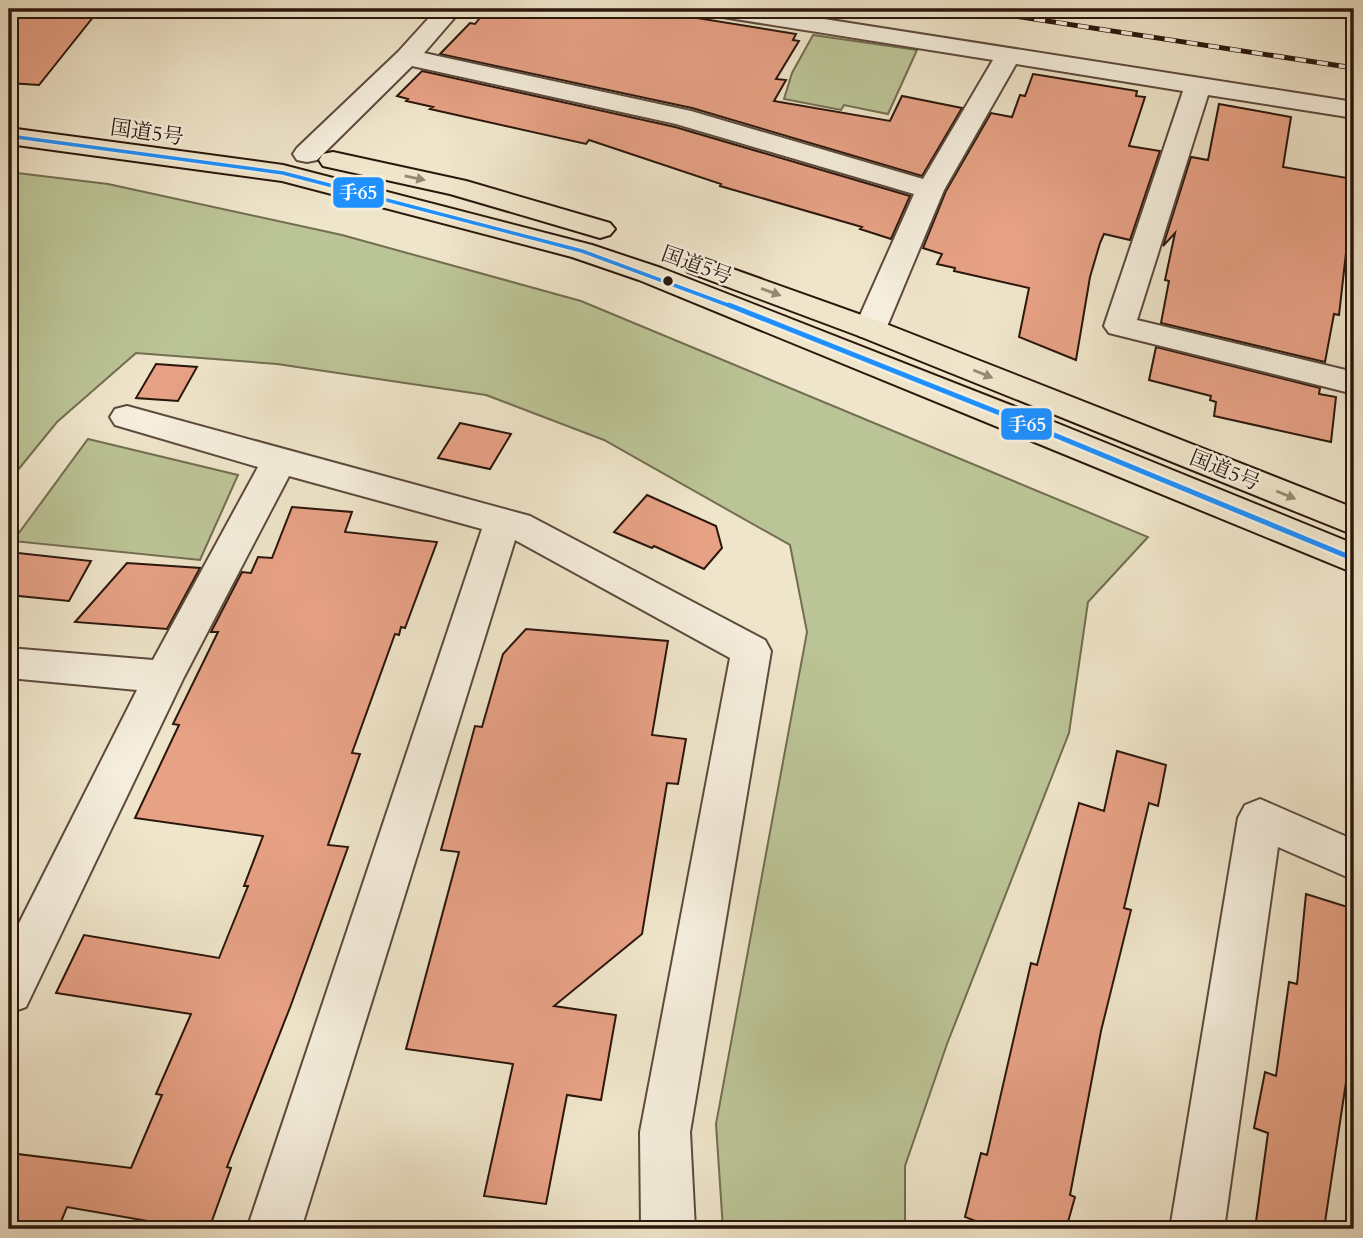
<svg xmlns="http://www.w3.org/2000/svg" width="1363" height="1238" viewBox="0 0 1363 1238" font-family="Cardo,'Noto Serif JP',serif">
<rect width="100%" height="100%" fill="#efe5ca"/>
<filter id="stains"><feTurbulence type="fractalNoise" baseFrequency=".00286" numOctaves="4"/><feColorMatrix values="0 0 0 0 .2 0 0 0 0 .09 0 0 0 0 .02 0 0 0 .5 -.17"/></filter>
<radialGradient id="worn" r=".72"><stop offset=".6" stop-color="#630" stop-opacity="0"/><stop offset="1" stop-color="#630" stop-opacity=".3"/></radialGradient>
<!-- green -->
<path fill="#bbc496" stroke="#736d51" stroke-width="2" d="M813,35L917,50L888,114L844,105L841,110L784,99L792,73Z
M9,172L108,184L342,235L581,301L1148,537L1088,602L1069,733L947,1044L905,1166V1229H723L716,1124L807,632L790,545L604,440L486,395L277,364L136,353L57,422L9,481Z
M88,439L238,475L200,560L13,541Z"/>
<!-- building -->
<path fill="#e7a185" stroke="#2b160c" stroke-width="2" d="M33,9L98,11L39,85L9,83V13L28,14Z
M487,9H641L796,34L793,40L799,41L776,79L786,80L774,101L890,121L902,96L962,108L922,176L692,108L440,54L470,23L475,24Z
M422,71L675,127L910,196L891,239L860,229L862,227L720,186L721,184L589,140L586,144L430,109L433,107L406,101L408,99L397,96Z
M1033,74L1137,91L1136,96L1145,97L1129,146L1160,151L1130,240L1104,234L1100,243L1090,277L1076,360L1019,337L1029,288L954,271L955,268L937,264L942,254L923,248L946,191L991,113L1012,117L1020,95L1025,96Z
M1219,104L1291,117L1283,167L1353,179L1348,253H1346L1339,315L1334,314L1325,362L1161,323L1169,281L1165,280L1175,233L1163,246L1191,157L1208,160Z
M1156,347L1320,388L1319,394L1336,397L1331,442L1214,416L1216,402L1210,400L1211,396L1149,380Z
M156,364L197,367L178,401L136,398Z
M460,423L511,434L490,469L438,458Z
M647,495L716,526L722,548L704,569L654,546L652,548L614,532Z
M292,507L352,512L345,532L437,542L405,628L401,627L399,635L395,634L352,753L360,754L328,845L348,847L291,1005L227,1167L231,1168L209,1229H194L67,1207L58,1229H9V1153L131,1168L162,1095L156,1094L191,1014L56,993L84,935L219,958L248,886H244L263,836L135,818L179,725L173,724L218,632H211L242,572L251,573L258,557L272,558Z
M9,552L91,561L69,601L9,595Z
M127,563L200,568L167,629L75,622Z
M526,629L668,641L652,735L686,739L678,784L667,783L642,934L554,1006L616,1015L601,1100L567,1095L546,1204L484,1196L513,1064L406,1049L459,852L441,850L475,726L482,727L503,654Z
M1117,751L1166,765L1158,806L1149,803L1124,908L1131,910L1101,1031L1070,1195L1075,1197L1066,1229H996L965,1217L981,1153L987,1155L1031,963L1037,965L1079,803L1104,811Z
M1306,894L1354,909V998L1348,1069L1324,1229H1255L1268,1133L1254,1128L1265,1072L1276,1076L1289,982L1297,984Z"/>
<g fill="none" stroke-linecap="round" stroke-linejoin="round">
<defs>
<path id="street" d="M437,9H462L424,53L691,111L923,179L993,60L716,16L708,14L704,9H760L1354,102V118L1208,95L1137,320L1354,372V394L1109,333L1104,326L1183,91L1016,64L944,190L886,329L881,336L870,339L859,336L854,329L914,194L676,124L412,66L317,160L307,162L297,160L293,154L297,148L398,52Z
M127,406L530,516L765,640L771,651L690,1132L695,1229H641L640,1132L730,658L515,540L301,1229H247L482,529L289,476L184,677L26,1007L9,1013V943L137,690L9,678V648L153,660L258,467L115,425L110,417L115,409Z
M1260,799L1354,840V880L1278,847L1224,1229H1170L1238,818L1245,805Z"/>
<path id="highway" d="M9,128L283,165L592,245L661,268L1059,424L1354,544V573L639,280L572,257L282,181L9,144Z
M333,152L466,181L610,223L615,229L610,235L600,238L450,194L323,166L319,160L323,154Z
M699,257L881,322L1354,508V535L859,336L688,272L684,266L688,260Z"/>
</defs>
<!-- street casing -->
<use href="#street" stroke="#5c4a3c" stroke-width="4"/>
<!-- highway casing -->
<use href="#highway" stroke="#2b160c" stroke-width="4"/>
<!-- street -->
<use href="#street" fill="#f5eedd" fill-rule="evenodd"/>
<!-- highway -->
<use href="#highway" fill="#efe5ca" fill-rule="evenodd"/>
<defs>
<path id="rail" d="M969,9L1354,68"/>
</defs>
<!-- rail casing -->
<use href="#rail" stroke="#2b160c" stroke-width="5"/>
<!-- rail -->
<use href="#rail" stroke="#f5eedd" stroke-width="3.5" stroke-dasharray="11" stroke-linecap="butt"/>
<defs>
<path id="bus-1-far1" d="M9,136L283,173L582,251L733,307"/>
<path id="bus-1" d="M729,305L1047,432L1354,559"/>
</defs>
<!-- bus-1-far1 casing -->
<use href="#bus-1-far1" stroke="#f5eedd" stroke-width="7"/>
<!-- bus-1 casing -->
<use href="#bus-1" stroke="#f5eedd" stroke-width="10"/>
<!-- bus-1-far1 -->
<use href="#bus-1-far1" stroke="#1e90ff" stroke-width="3.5"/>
<!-- bus-1 -->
<use href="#bus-1" stroke="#1e90ff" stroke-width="5"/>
</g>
<!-- one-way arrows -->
<defs><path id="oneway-solid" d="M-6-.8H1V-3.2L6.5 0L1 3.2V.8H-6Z" transform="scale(1.75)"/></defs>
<g fill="#978874">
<use href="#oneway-solid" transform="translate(415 178) rotate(12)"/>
<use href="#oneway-solid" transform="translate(771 292) rotate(20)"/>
<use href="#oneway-solid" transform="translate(983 374) rotate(22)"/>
<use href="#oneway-solid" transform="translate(1286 495) rotate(22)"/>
</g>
<!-- markers -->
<circle fill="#2b160c" stroke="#f5eedd" stroke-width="2.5" cx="668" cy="281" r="6"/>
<g text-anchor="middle" stroke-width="5" stroke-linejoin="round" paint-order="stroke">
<!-- far-street labels -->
<g font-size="21" fill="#2b160c" stroke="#f5eedd">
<text transform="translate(147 132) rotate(8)" y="7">国道5号</text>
<text transform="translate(697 265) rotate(20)" y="7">国道5号</text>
<text transform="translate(1225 470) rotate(22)" y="7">国道5号</text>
</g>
</g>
<g stroke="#f5eedd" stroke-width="2.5">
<rect x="332" y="176" width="53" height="33" rx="7" fill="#1e90ff"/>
<rect x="1000" y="407" width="53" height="34" rx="7" fill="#1e90ff"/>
</g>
<g font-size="19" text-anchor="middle" font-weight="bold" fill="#fff">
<text x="358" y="199">手65</text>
<text x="1027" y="431">手65</text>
</g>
<!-- margin -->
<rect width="1363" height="1238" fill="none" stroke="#efe5ca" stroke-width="35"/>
<rect x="10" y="10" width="1342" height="1217" fill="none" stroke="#2b160c" stroke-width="3.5"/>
<rect x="18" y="18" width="1328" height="1203" fill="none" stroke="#2b160c" stroke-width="2"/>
<rect width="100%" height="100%" filter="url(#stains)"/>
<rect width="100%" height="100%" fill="url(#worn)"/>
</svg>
